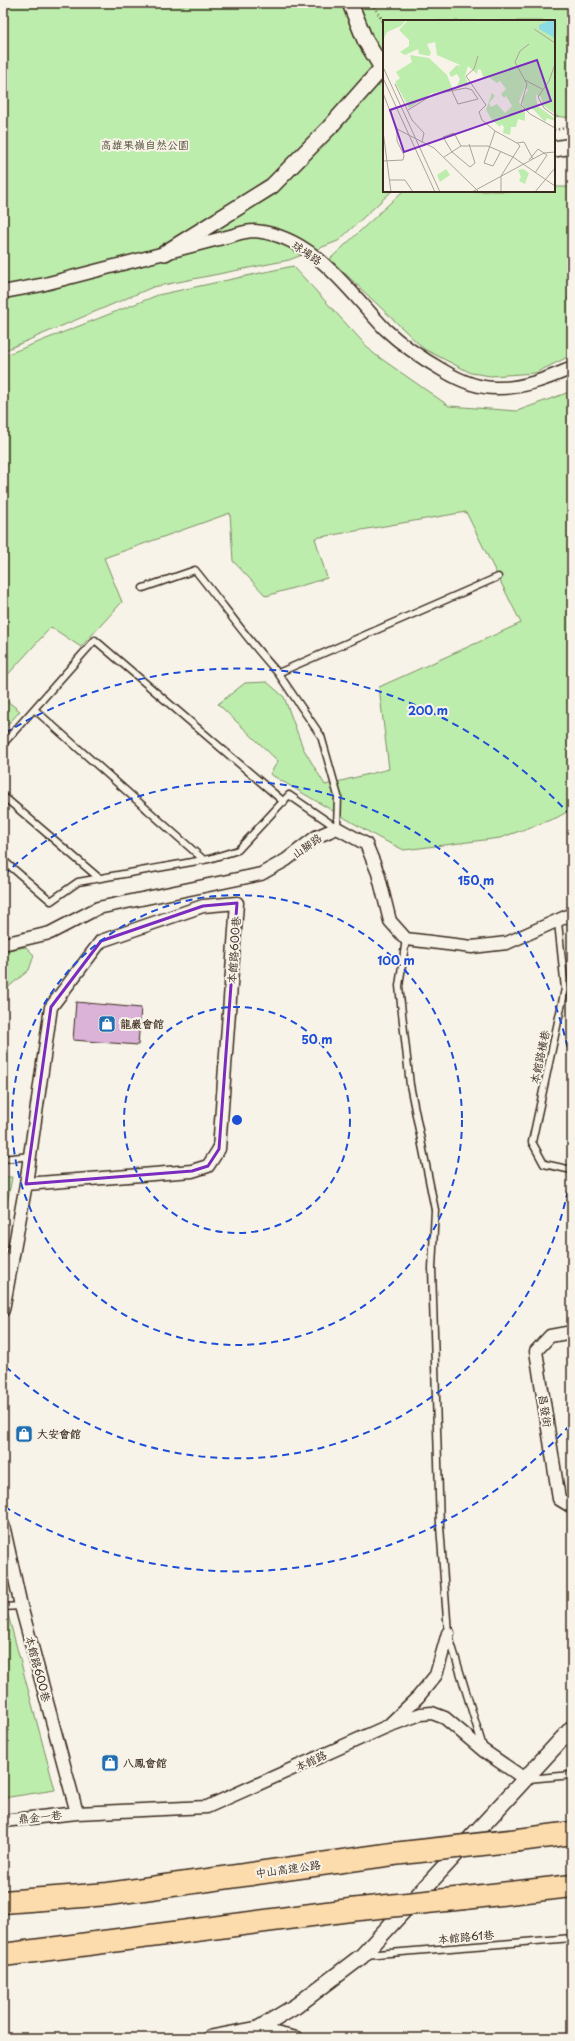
<svg xmlns="http://www.w3.org/2000/svg" width="575" height="2041" viewBox="0 0 575 2041" font-family="'Playpen Sans','LXGW WenKai TC',sans-serif">
<rect width="100%" height="100%" fill="#f7f3e8"/>
<filter id="ink" filterUnits="userSpaceOnUse"><feTurbulence type="fractalNoise" baseFrequency=".025" numOctaves="2"/><feDisplacementMap in="SourceGraphic" scale="8" xChannelSelector="R" yChannelSelector="G"/><feConvolveMatrix kernelMatrix="1 2 1 2 8 2 1 2 1" color-interpolation-filters="sRGB"/></filter>
<g filter="url(#ink)">
<!-- green -->
<path fill="#bdedac" stroke="#7c8c65" d="M3,3H572V118L554,116V21H384V191H392L338,241L289,260L153,287L3,351Z
M554,187H572V295L567,299L572,305V355L535,373L491,376L471,373L424,349L330,259L403,191H554Z
M293,266L373,353L449,406L517,411L572,391V809L556,818L500,838L404,850L379,838L270,774L278,761L218,704L245,683L267,682L284,697L303,748L325,785L389,769L379,687L521,623L466,512L315,538L327,578L266,596L233,561L230,513L104,558L122,602L81,647L51,627L3,680V356L158,295Z
M3,698L20,711L3,730Z
M26,947L34,955L29,970L6,989L3,1010V951Z
M3,1177H12L3,1226Z
M3,1596L55,1790L3,1798Z"/>
<!-- building -->
<path fill="#dbb2d8" stroke="#3b2a1e" d="M76,1002L141,1008L138,1045L73,1040Z"/>
<g fill="none" stroke-linecap="round" stroke-linejoin="round">
<defs>
<path id="service" d="M143,588L195,570C223,604 248,641 278,673
M34,709L204,860
M3,744L95,640L284,802
M3,796L99,878
M337,828L338,796L321,736L278,673L498,577
M3,860L51,901L78,882L209,859L238,850L289,795L337,828
M558,922L565,989L532,1142L544,1164L572,1170
M406,939L399,986L410,1085L435,1210L432,1268L440,1526L448,1633L483,1747
M3,1159L30,1156
M3,1607L21,1606
M528,1779L572,1775
M365,1955L572,1938"/>
<path id="minor" d="M3,292L41,285L234,235C240,233 248,231 255,231C313,236 348,290 385,329C403,346 423,359 444,371C459,380 478,388 496,388C521,389 549,378 572,368
M3,944L50,933L98,908L261,874L286,860L316,837L337,828L366,844L378,873L390,921L406,939L472,947L507,943L572,914
M3,1310L26,1184L51,1007L101,941L203,906L237,903L219,1149L208,1166L192,1171L26,1184
M572,1332L550,1336L536,1351L559,1499L572,1507
M3,1525L21,1606L77,1813
M390,1724L418,1697L436,1675L448,1633
M3,1821L77,1813L207,1807L388,1726L421,1714L432,1713L445,1718L484,1751L525,1779
M258,2029L297,2038"/>
<path id="tertiary" d="M350,3L365,40L384,71
M554,149L572,146
M165,253L272,186L329,128L382,68
M211,2038L258,2029L296,2006L362,1956L572,1728"/>
<path id="motorway" d="M519,1840L572,1833
M465,1898L572,1886
M3,1902L108,1894L393,1854
M3,1955L350,1910"/>
</defs>
<!-- service casing -->
<use href="#service" stroke="#3b2a1e" stroke-width="9"/>
<!-- minor casing -->
<use href="#minor" stroke="#3b2a1e" stroke-width="15"/>
<!-- tertiary casing -->
<use href="#tertiary" stroke="#3b2a1e" stroke-width="18"/>
<!-- motorway casing -->
<use href="#motorway" stroke="#3b2a1e" stroke-width="25"/>
<!-- path -->
<path stroke="#3b2a1e" stroke-width="2.5" stroke-dasharray="1 3" stroke-linecap="butt" d="M372,3L384,23
M554,130L572,127"/>
<!-- service -->
<use href="#service" stroke="#f7f3e8" stroke-width="6"/>
<!-- minor -->
<use href="#minor" stroke="#f7f3e8" stroke-width="12"/>
<!-- tertiary -->
<use href="#tertiary" stroke="#f7f3e8" stroke-width="15"/>
<!-- motorway -->
<use href="#motorway" stroke="#fcdcac" stroke-width="22"/>
<defs>
<path id="motorway-bridge" d="M393,1854L519,1840
M350,1910L465,1898"/>
</defs>
<!-- motorway-bridge casing -->
<use href="#motorway-bridge" stroke="#3b2a1e" stroke-width="25" stroke-linecap="butt"/>
<!-- motorway-bridge -->
<use href="#motorway-bridge" stroke="#fcdcac" stroke-width="22"/>
</g>
</g>
<!-- marked area -->
<path fill="none" stroke="#7b2cbf" stroke-width="3" stroke-linejoin="round" d="M237,903L219,1149L208,1166L192,1171L26,1184L51,1007L101,941L203,906Z"/>
<!-- distance rings -->
<g fill="none" stroke="#1d4ed8" stroke-width="2" stroke-dasharray="7 5">
<circle cx="237" cy="1120" r="113"/>
<circle cx="237" cy="1120" r="225"/>
<path d="M572 1167A338 338 0 0 1 4 1365M4 875A338 338 0 0 1 572 1073"/>
<path d="M570 1425A451 451 0 0 1 5 1507M5 733A451 451 0 0 1 570 815"/>
</g>
<!-- icons -->
<defs>
<symbol id="shop-square" viewBox="-11 -11 22 22"><rect x="-9" y="-9" width="18" height="18" rx="4" fill="#1f6fb2" stroke="#f7f3e8"/><path d="M-5-2.5h2.3a2.7 3.5 0 0 1 5.4 0H5L5.5 6h-11ZM-1.5-2.5h3a1.5 2.3 0 0 0-3 0Z" fill="#fff"/></symbol>
</defs>
<g fill-rule="evenodd">
<use href="#shop-square" x="97" y="1014" width="20" height="20"/>
<use href="#shop-square" x="14" y="1424" width="20" height="20"/>
<use href="#shop-square" x="100" y="1753" width="20" height="20"/>
</g>
<g text-anchor="middle" stroke-width="4" stroke-linejoin="round" paint-order="stroke">
<!-- park labels -->
<g font-size="11" fill="#55513a" stroke="#f7f3e8">
<text x="145" y="149">高雄果嶺自然公園</text>
</g>
<!-- street labels -->
<g font-size="11" fill="#3b2a1e" stroke="#f7f3e8">
<text transform="translate(307 253) rotate(34)" y="4">球場路</text>
<text transform="translate(307 846) rotate(-35)" y="4">山腳路</text>
<text transform="translate(234 950) rotate(-86)" y="4">本館路600巷</text>
<text transform="translate(540 1057) rotate(-78)" y="4">本館路橫巷</text>
<text transform="translate(545 1411) rotate(81)" y="4">昌發街</text>
<text transform="translate(38 1669) rotate(75)" y="4">本館路600巷</text>
<text transform="translate(311 1761) rotate(-25)" y="4">本館路</text>
<text transform="translate(40 1817) rotate(-6)" y="4">鼎金一巷</text>
<text transform="translate(288 1869) rotate(-8)" y="4">中山高速公路</text>
<text transform="translate(466 1937) rotate(-5)" y="4">本館路61巷</text>
</g>
<!-- poi labels -->
<g font-size="11" font-weight="bold" fill="#3b2a1e" stroke="#f7f3e8" text-anchor="start">
<text x="120" y="1028">龍巖會館</text>
<text x="37" y="1438">大安會館</text>
<text x="123" y="1767">八鳳會館</text>
</g>
</g>
<!-- overview -->
<g transform="translate(383 20)">
<rect width="172" height="172" fill="#f7f3e8"/>
<path d="M0,0H23L18,6L4,12L0,20ZM25,0H172V94L160,85L158,77L153,75V78L155,86L172,99V101L164,98L162,102L151,90L147,88L145,92L140,88L139,79L145,70L142,67L136,82L142,93V101L135,99L133,107H128L127,115L120,113L121,107L118,104L117,107L109,100L103,90L109,73L112,76L106,83L108,87L114,84L122,93L129,86L123,76L121,78L118,74L123,69L117,61L114,63L104,56L103,59L100,57L98,50L95,49L94,54L85,46L82,56L86,66H74L77,59L74,54L68,57L66,53L74,45L77,46V45L54,35L52,22L44,24L48,33L46,36L36,34L35,29L22,35L17,32L26,26V20L16,10ZM27,35L46,38L64,55L70,70L49,73L26,88L12,62L17,58L13,52L29,42ZM63,149L67,155L57,162L54,155ZM140,149L146,153L142,164L136,161L138,157L135,150Z" fill="#bdedac"/>
<path d="M168,0H172V18L156,9V5Z" fill="#8bdce4"/>
<path fill="none" stroke="#aca397" stroke-width="1" d="M151,9L172,23M146,24L137,31L132,42L144,64L138,85L147,94L172,108M95,36L91,49L83,56L103,85L96,92L99,100L112,111L134,123L141,122L150,139M172,44L166,61L155,77L161,88L172,96M0,47L57,172M0,58L52,172M142,60L159,69M12,64L29,100L41,113L39,122M0,73L14,109L51,128L96,172M25,90L51,74L83,68L89,70L95,79L75,84L69,71M0,111L8,172M112,111L101,143L110,146L118,131M78,126L71,113L60,117L69,132L87,147L92,143L86,124M61,137L78,126H105L130,137L172,166M146,140L155,129L164,135L152,153M0,141L20,140L21,135L14,121V109M7,160H22L30,172M89,172L161,133L172,132M118,172V156L137,126L134,123M152,172L172,148"/>
<path fill="#7b2cbf" fill-opacity="0.15" stroke="#7b2cbf" stroke-width="2" d="M154,40L168,81L21,132L7,90Z"/>
<rect width="172" height="172" fill="none" stroke="#3b2a1e" stroke-width="2"/>
</g>
<circle cx="237" cy="1120" r="6" fill="#1d4ed8" stroke="#f7f3e8" stroke-width="2"/>
<g font-size="12" text-anchor="middle" font-weight="bold" fill="#1d4ed8" stroke="#f7f3e8" stroke-width="4" stroke-linejoin="round" paint-order="stroke">
<text x="428" y="715">200 m</text>
<text x="476" y="885">150 m</text>
<text x="396" y="965">100 m</text>
<text x="317" y="1044">50 m</text>
</g>
<!-- margin -->
<rect width="575" height="2041" fill="none" stroke="#f7f3e8" stroke-width="16"/>
<rect x="8" y="8" width="559" height="2025" fill="none" stroke="#3b2a1e" stroke-width="1.5" filter="url(#ink)"/>
</svg>
